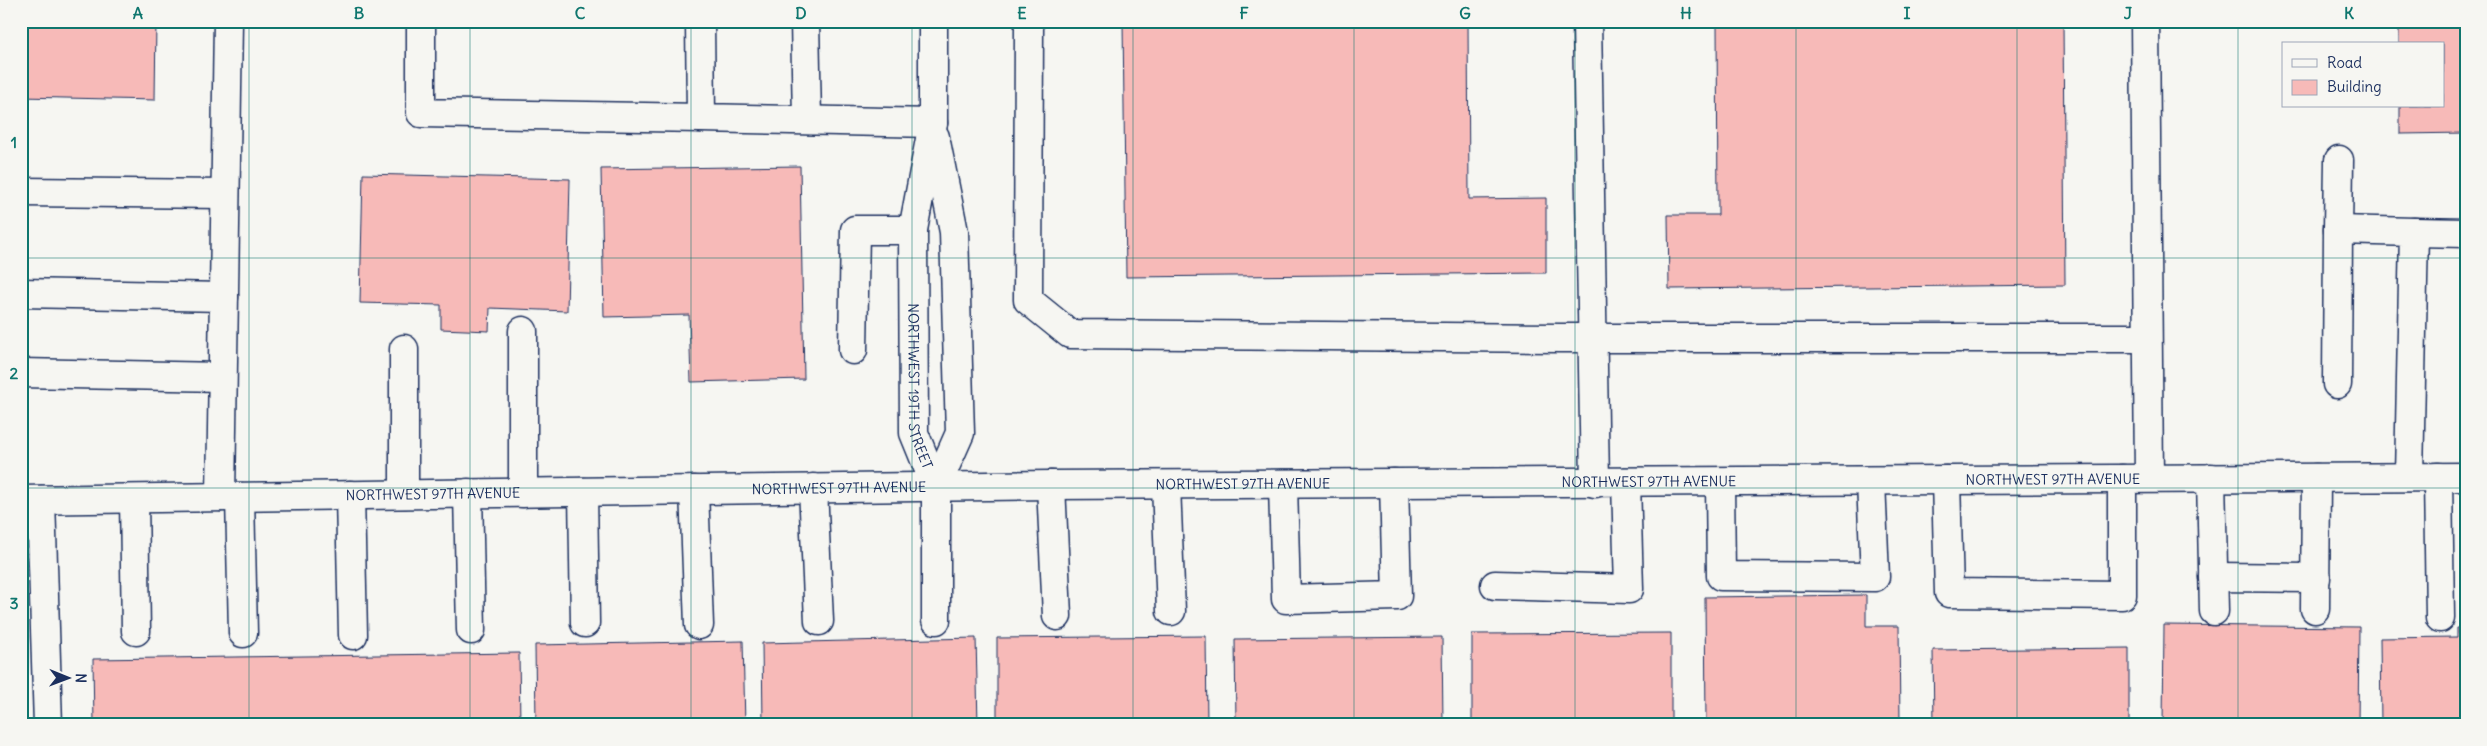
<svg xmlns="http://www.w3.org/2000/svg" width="2487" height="746" viewBox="0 0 2487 746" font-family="Delius,sans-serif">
<rect width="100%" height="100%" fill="#f6f6f2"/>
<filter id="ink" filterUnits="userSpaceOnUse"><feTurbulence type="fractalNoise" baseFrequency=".02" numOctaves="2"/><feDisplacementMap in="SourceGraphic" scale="10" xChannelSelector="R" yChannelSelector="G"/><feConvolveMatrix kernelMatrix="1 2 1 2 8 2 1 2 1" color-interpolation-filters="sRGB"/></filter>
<g filter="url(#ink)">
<!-- building -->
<path fill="#f7bab8" stroke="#1b2f5e" d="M21,21H156L155,100L21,97Z
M1123,21H1468L1469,199L1546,198V273L1126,277Z
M1717,21H2063L2065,285L1669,289L1668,215H1718Z
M2399,21H2466V133L2400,134V106H2443V44H2399Z
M800,166L804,379L691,382L689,315L604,317L601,169Z
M363,174L570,179L567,311L490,308L489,331L441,329V305L360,303Z
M1866,595V626H1899L1900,725H1706L1705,597Z
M2164,625L2359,627L2358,725H2163Z
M2457,628H2466V725H2381L2380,638L2457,637Z
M1671,633V725H1472V634Z
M1206,636L1207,725H997V638Z
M1442,637L1443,725H1236L1235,639Z
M976,638L978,725H763L762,643Z
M743,641L745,725H536L535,645Z
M2129,648V724L1934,725L1933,650Z
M519,653L520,725H94L93,659Z"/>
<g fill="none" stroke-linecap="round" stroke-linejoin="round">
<defs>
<g id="minor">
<path d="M421,21V113L701,118"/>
<path d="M700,21L701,118L933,123"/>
<path d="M805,21L807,119"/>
<path id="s1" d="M933,21V123L913,230L914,433L936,487V620"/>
<path d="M1029,21L1028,300L1070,334L1563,338H2147"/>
<path d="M1587,21L1595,483"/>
<path d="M2145,21L2149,478"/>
<path d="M935,137L954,232L960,433L936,487"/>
<path d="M21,192L225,194"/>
<path d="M2338,230L2339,160"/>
<path d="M2414,232L2466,233"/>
<path d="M21,293L224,297"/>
<path d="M523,331V493"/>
<path d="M404,349V494"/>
<path d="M853,350L855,230H913"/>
<path d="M21,373L222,377"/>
<path d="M2337,384L2338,230L2414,232L2409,477"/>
<path d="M2438,477L2440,618"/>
<path d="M2211,478L2214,611"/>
<path d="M1946,480L1949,593L2122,595V479"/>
<path d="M1720,482L1721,576L1875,577L1871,481"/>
<path d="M1283,484L1286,599L1397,596L1394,483"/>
<path d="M1051,485L1057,616"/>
<path d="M1166,485L1171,611"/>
<path d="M813,488L819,621"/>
<path d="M694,490L699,625"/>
<path d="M583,492L585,623"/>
<path d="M468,493L471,630"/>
<path d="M350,495L353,635"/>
<path d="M221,497L228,21"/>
<path d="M240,497L243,633"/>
<path d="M134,499L136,631"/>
<path id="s2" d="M21,500L1051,485L2466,477"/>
<path d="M41,500L48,725"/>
<path d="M2213,577L2316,578"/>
<path d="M1495,585L1629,589L1626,482"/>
<path d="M2315,609L2316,478"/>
</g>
</defs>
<!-- minor casing -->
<use href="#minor" stroke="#1b2f5e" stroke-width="31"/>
<!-- minor -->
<use href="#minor" stroke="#f6f6f2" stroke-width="28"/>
</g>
</g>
<!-- grid -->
<path fill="none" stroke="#0f766e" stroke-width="1" stroke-opacity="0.55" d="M249,21V725M470,21V725M691,21V725M912,21V725M1133,21V725M1354,21V725M1575,21V725M1796,21V725M2017,21V725M2238,21V725M21,258H2466M21,488H2466"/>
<g text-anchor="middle" stroke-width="4" stroke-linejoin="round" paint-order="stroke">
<!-- street labels -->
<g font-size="14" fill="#1b2f5e" stroke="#f6f6f2">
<text dy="5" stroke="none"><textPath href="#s1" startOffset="368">NORTHWEST 19TH STREET</textPath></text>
<text dy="5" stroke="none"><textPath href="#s2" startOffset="2032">NORTHWEST 97TH AVENUE</textPath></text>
<text dy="5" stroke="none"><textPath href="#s2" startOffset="1628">NORTHWEST 97TH AVENUE</textPath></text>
<text dy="5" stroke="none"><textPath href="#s2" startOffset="1222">NORTHWEST 97TH AVENUE</textPath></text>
<text dy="5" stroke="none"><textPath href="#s2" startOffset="818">NORTHWEST 97TH AVENUE</textPath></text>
<text dy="5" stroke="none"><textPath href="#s2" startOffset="412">NORTHWEST 97TH AVENUE</textPath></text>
</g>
</g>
<!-- margin -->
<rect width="2487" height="746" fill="none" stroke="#f6f6f2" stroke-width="55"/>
<!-- legend -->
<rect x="2282" y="42" width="162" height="65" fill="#f6f6f2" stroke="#9ea6b7"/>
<rect x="2292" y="59" width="25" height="8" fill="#f6f6f2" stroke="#9ea6b7"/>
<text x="2327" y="68" font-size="15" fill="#1b2f5e">Road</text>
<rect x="2292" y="80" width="25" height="15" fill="#f7bab8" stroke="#9ea6b7"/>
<text x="2327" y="92" font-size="15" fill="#1b2f5e">Building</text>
<!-- north arrow -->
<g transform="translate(68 678) rotate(91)" stroke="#f6f6f2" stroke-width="4" paint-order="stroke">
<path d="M0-4L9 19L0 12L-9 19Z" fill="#1b2f5e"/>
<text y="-8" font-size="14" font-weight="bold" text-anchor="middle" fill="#1b2f5e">N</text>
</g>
<rect x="28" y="28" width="2432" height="690" fill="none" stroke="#0f766e" stroke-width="2"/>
<g font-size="16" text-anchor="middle" font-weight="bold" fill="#0f766e">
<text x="138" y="19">A</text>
<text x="359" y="19">B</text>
<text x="580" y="19">C</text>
<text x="801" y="19">D</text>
<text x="1022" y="19">E</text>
<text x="1244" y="19">F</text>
<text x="1465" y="19">G</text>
<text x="1686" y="19">H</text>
<text x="1907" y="19">I</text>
<text x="2128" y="19">J</text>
<text x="2349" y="19">K</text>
<text x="14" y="148">1</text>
<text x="14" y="379">2</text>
<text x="14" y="609">3</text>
</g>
</svg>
